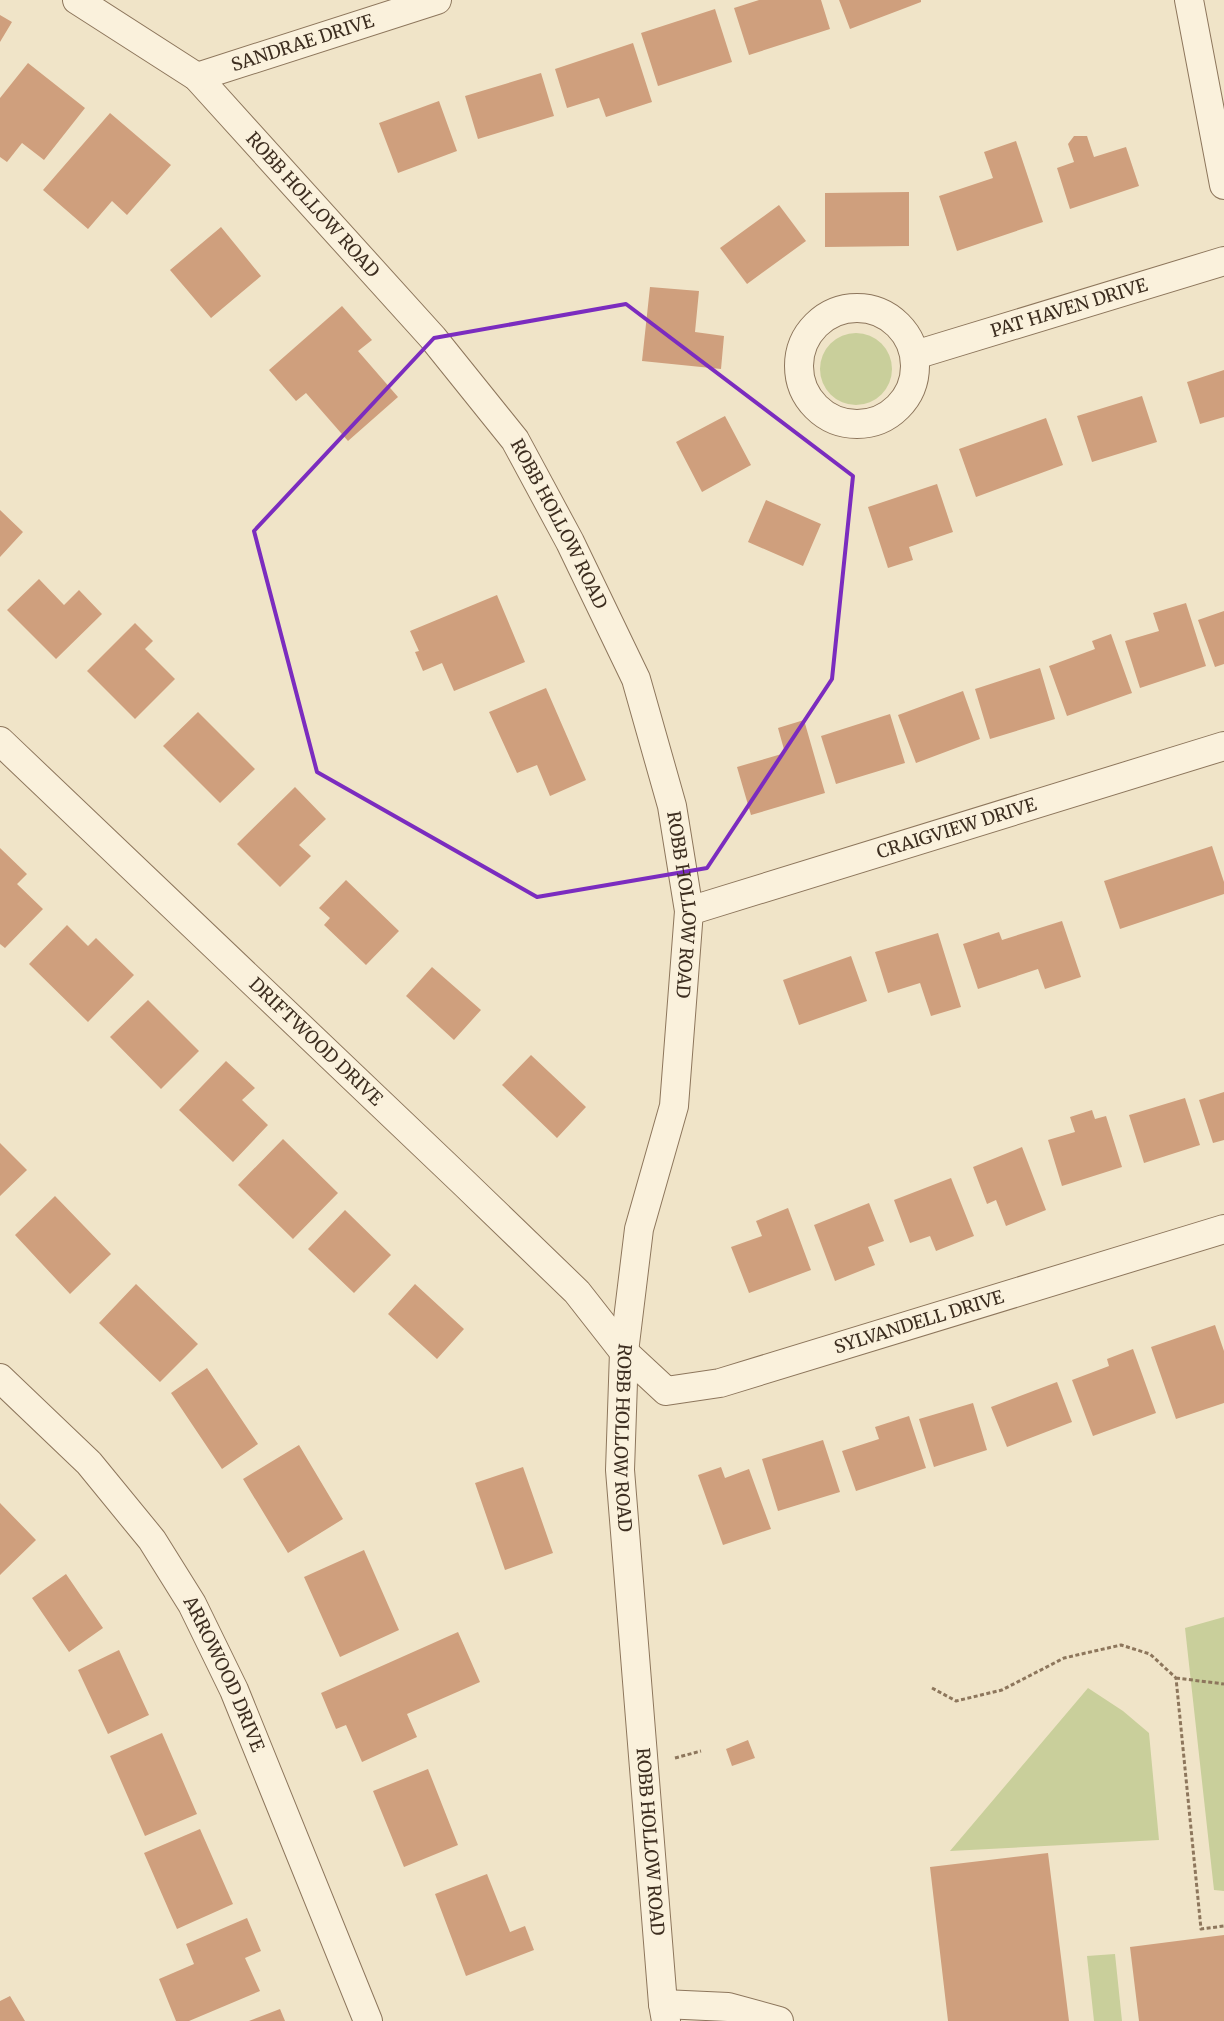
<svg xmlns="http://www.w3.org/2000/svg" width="1224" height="2021" viewBox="0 0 1224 2021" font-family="Merriweather,serif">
<rect width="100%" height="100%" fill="#f0e4c8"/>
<!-- green -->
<path fill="#c9cf9b" d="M820 369a36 36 0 1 1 72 0a36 36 0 1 1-72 0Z
M1224,1617V1891L1214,1890L1185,1628Z
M1088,1688L1123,1711L1149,1733L1159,1840L950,1851Z
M1115,1954L1122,2021H1094L1087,1956Z"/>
<!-- building -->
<path fill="#cf9f7d" d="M759,0H821L830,29L749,55L734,8Z
M839,0H921V2L850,29Z
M715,9L732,62L658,86L641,33Z
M0,15L12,22L0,42Z
M633,43L652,102L606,117L599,98L567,108L555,69Z
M28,63L85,108L44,160L22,143L7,162L0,157V98Z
M541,73L554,116L478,139L465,96Z
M439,101L457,151L398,173L379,123Z
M110,113L171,165L127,215L112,201L88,229L43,190Z
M1074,136H1087L1094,157L1126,147L1139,186L1070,209L1057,168L1074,162L1068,144Z
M1016,141L1043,222L957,251L939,196L993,178L984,152Z
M909,192V246L825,247V193Z
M779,205L806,241L747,284L720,248Z
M221,227L261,276L211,318L170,270Z
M650,287L699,291L695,332L724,336L721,369L642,361Z
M342,306L372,340L358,351L398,397L348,441L306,393L296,401L269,370Z
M1224,370V417L1200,424L1187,382Z
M1142,396L1157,442L1092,462L1077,416Z
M725,416L751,465L702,492L676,442Z
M1046,418L1063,465L976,497L959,449Z
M937,484L953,532L909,547L913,560L888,568L868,507Z
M766,500L821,524L803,566L748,542Z
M0,510L23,532L0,557Z
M39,579L64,605L79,590L102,614L56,659L7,610Z
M497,595L525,662L454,691L442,663L423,671L415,652L419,651L410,631Z
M1186,603L1206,666L1140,688L1125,641L1159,631L1153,613Z
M1224,611V664L1215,667L1198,620Z
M135,623L153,641L145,649L175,679L135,719L87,671Z
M1111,634L1132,693L1067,716L1049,666L1095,649L1092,641Z
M1040,668L1055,719L990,739L975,689Z
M546,688L586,780L550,796L537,765L517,773L489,712Z
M963,691L980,739L916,763L898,715Z
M198,712L255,769L220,803L163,746Z
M890,714L905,763L836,784L821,736Z
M804,720L825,793L751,815L737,767L785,753L778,728Z
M295,787L326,819L299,845L311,856L280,887L237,844Z
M1212,846L1224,882V894L1120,929L1104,881Z
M0,848L27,874L17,884L43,909L5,948L0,944Z
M346,880L399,931L366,965L324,925L330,918L319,908Z
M1062,921L1081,977L1045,989L1038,969L978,989L963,944L999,932L1002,940Z
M67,925L88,946L96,938L134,975L88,1022L29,964Z
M938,933L961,1007L931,1016L920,983L888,993L875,952Z
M851,956L867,1001L799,1025L783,980Z
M432,967L481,1010L454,1040L406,996Z
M148,1000L199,1051L161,1089L110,1037Z
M531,1055L586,1107L557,1138L502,1085Z
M226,1061L255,1088L242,1100L268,1125L233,1162L179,1110Z
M1224,1092V1140L1213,1143L1199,1100Z
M1185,1098L1200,1145L1144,1163L1129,1115Z
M1092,1110L1095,1119L1106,1116L1122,1167L1062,1186L1048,1140L1075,1132L1070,1117Z
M283,1139L338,1193L293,1239L238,1185Z
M0,1143L27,1170L0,1196Z
M1022,1147L1046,1210L1006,1226L996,1200L987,1204L973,1167Z
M951,1178L974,1236L936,1251L930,1236L910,1243L894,1200Z
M55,1196L111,1254L70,1294L15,1235Z
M869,1203L884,1241L868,1247L875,1265L835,1281L814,1225Z
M788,1208L811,1270L749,1293L731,1247L762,1236L756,1221Z
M345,1210L391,1255L354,1293L308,1249Z
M136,1284L198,1344L160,1382L99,1323Z
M415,1284L464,1329L437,1359L388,1314Z
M1215,1325L1224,1351V1403L1176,1419L1151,1347Z
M1133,1349L1156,1413L1093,1436L1072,1380L1109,1366L1107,1359Z
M207,1368L258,1444L222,1469L171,1393Z
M1057,1382L1072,1422L1007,1447L991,1407Z
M973,1403L987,1450L934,1467L919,1419Z
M909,1416L926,1468L856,1491L842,1451L879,1439L875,1427Z
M823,1440L840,1492L778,1511L762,1459Z
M299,1445L343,1519L288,1553L243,1479Z
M523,1467L553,1553L505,1570L475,1483Z
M721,1467L725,1478L749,1469L771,1529L723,1545L698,1475Z
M0,1503L36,1540L0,1575Z
M364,1550L399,1630L340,1657L304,1577Z
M66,1574L103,1628L69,1652L32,1598Z
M458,1632L480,1682L407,1714L417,1737L362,1762L346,1725L336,1729L321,1693Z
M119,1650L149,1715L108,1734L78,1670Z
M162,1733L197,1814L145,1836L110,1756Z
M748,1740L755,1758L732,1766L726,1749Z
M428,1769L458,1845L404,1867L373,1791Z
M200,1829L233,1904L177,1929L144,1853Z
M1048,1853L1069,2021H948L930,1867Z
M487,1874L510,1932L525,1926L534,1950L466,1976L435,1894Z
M247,1918L261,1951L245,1958L260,1991L189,2021H176L159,1979L194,1964L186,1944Z
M1224,1935V2021H1139L1130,1947Z
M10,1996L25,2021H0V2001Z
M280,2009L285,2021H249Z"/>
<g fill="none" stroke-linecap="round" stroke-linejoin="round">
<defs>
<g id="minor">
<path id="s1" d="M77,0L197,77L433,338L515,440L570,542L636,679L672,806L689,911L674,1106L639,1229L624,1352L620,1470L663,2004L666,2021"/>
<path d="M1189,0L1224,185"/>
<path id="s2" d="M197,77L437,0"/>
<circle cx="857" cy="366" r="58"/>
<path id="s3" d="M915,355L1224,261"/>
<path id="s4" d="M0,741L462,1181L577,1292L624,1352L666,1391L720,1383L1224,1229"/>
<path id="s5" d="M689,911L1224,746"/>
<path id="s6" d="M0,1378L89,1463L152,1540L192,1604L234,1690L368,2021"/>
<path d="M663,2004L728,2007L779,2021"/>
</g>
</defs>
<!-- minor casing -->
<use href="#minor" stroke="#8d765c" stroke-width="30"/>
<!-- path -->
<path stroke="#8d765c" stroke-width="3" stroke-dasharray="4 2.5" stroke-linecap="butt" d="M1176,1678L1224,1684
M932,1688L956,1701L1002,1690L1064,1658L1121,1645L1150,1654L1176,1678L1201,1929L1224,1926
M675,1758L701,1751"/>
<!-- minor -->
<use href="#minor" stroke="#faf1dc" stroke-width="28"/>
</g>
<!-- marked area -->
<path fill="none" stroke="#7b2cbf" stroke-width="4" stroke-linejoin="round" d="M626,304L853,476L832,679L707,868L537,897L317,772L254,531L434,338Z"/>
<g text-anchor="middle" stroke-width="4.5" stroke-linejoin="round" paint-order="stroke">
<!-- street labels -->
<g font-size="18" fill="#3d2e20" stroke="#f7eed8">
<text dy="6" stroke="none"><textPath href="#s2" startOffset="111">SANDRAE DRIVE</textPath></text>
<text dy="6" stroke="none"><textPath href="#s1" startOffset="315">ROBB HOLLOW ROAD</textPath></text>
<text dy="6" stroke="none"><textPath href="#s3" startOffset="161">PAT HAVEN DRIVE</textPath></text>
<text dy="6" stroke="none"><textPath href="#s1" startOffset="720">ROBB HOLLOW ROAD</textPath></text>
<text dy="6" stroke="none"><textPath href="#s5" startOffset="280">CRAIGVIEW DRIVE</textPath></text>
<text dy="6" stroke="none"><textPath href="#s1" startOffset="1125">ROBB HOLLOW ROAD</textPath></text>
<text dy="6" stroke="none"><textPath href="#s4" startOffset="436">DRIFTWOOD DRIVE</textPath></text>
<text dy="6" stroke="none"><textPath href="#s4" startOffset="1194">SYLVANDELL DRIVE</textPath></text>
<text dy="6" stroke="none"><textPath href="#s1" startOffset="1665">ROBB HOLLOW ROAD</textPath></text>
<text dy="6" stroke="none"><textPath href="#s6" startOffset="375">ARROWOOD DRIVE</textPath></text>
<text dy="6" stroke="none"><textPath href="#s1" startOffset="2070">ROBB HOLLOW ROAD</textPath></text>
</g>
</g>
</svg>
